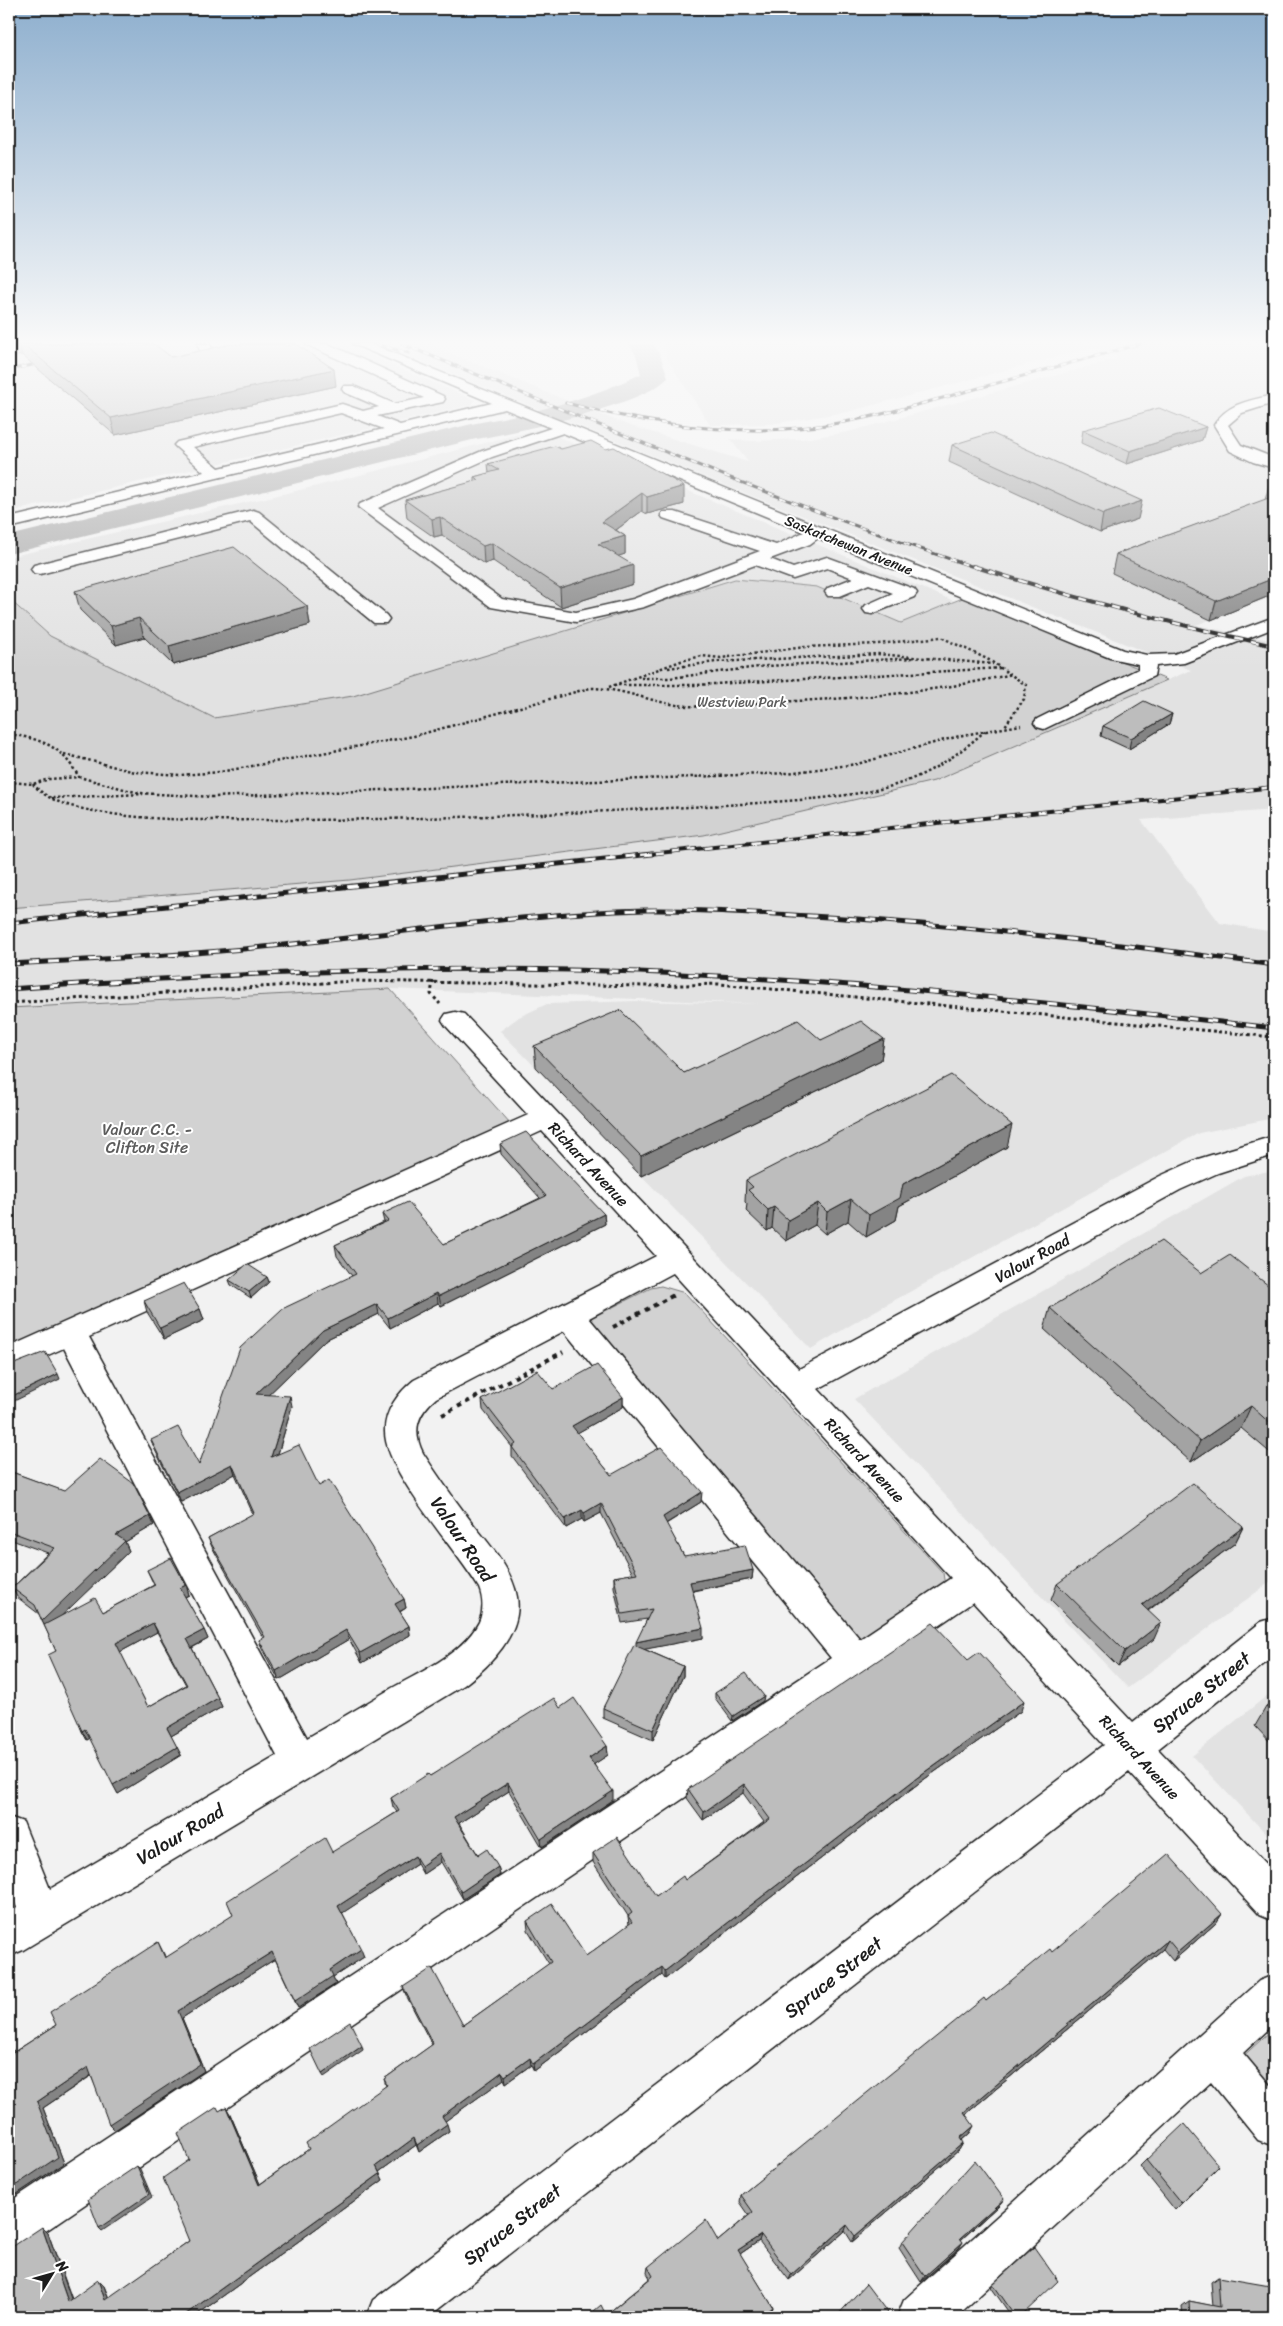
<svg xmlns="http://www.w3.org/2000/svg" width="1283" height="2326" viewBox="0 0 1283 2326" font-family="Sriracha,sans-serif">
<rect width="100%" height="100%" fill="#f2f2f2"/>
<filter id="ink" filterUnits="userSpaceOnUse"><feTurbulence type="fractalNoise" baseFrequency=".02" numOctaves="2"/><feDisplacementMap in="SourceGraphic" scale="10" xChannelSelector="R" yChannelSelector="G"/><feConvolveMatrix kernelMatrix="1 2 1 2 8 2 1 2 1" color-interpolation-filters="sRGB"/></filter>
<g filter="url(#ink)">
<!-- built -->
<path fill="#e2e2e2" d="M9,344H343L475,400L472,405L9,512Z
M379,344H440L432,346L625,424L748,462L730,439L751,441L803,439L848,432L1120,358L1094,347L847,412L771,424L710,425L666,357L664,344H1274V596L1196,625L1274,641V810L1141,820L1220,923L1274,932V1118L1199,1133L864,1317L811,1349L500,1031L519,1017L547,1004L636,1001L760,1004L390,989L9,1008V908L350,880L704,835L934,781L1191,670L722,484Z
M539,429L954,601L901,623L817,587L353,696L213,718L50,636L9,599V557L317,486Z
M1274,1170V1579L1128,1688L854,1399L1244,1176Z
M1274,1690V1842L1192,1756Z"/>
<!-- green -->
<path fill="#d2d2d2" stroke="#777" d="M735,579L817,587L901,623L965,597L1167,680L934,781L704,835L350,880L9,908V599L50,636L214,718L353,696Z
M390,989L511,1124L9,1351V1008Z
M661,1286L685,1293L943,1573L945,1586L855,1643L589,1326L591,1318L651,1288Z
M1274,2028V2098L1240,2059Z"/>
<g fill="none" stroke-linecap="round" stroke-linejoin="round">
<!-- river -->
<path fill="#a8a8a8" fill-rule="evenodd" d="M629,344H653L660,355L668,377C649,404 512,433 476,439L9,554V536L476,423C533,413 589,399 641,374L636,355Z"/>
<defs>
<path id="minor" d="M197,344H210L212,349L250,344H294L288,348L208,357L203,356Z
M305,344H328L443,396L445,399L443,402L377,416L400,425L492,403L353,344H371L1123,650L1147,655L1174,654L1274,617V628L1184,663L1156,666L1154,676L1044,729L1037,727L1034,723L1037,719L1138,669V664L1110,658L818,538L810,544L770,559L793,568L827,557L914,589L917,593L914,597L872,614L866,613L863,609L866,605L893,593L869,584L840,596H828L825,592L828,588L853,578L827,568L793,579L755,565L644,607L576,622L491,607L358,507L360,504L482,451L551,428L505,409L9,528V518L204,472L177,448L174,445L177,442L342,404L363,411L379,407L344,392L342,389L344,386H354L395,404L424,398ZM341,413L384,429L219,468L193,447ZM563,433L804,532L776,545L675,512H663L661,515L663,518L760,551L633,599L576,612L502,599L378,508L492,457Z
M1274,395V403L1242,413L1228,425L1241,445L1274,458V468L1253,462L1230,451L1214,425C1227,403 1251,400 1274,395Z
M253,510L259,512L386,615L389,619L386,623H374L250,521L40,574L34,573L31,569L34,565Z
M455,1012L464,1014L799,1369L1160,1176L1198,1159L1274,1136V1155L1218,1173L1180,1190L818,1389L1133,1723L1261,1622L1274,1618V1656L1158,1749L1274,1872V1921L1260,1915L1129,1772L428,2317H366L373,2300L1104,1745L973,1602L25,2245L9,2252V2202L831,1658L564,1331L436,1398C417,1414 412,1431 423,1453C437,1475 452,1496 467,1516C485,1540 512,1567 517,1597C523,1633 490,1666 464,1685L23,1950L9,1956V1913L17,1908L9,1886V1817L23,1822L50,1889L277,1756L64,1348L9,1372V1347L528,1115L446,1026L442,1020L446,1014ZM542,1131L656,1256L414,1380C399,1392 384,1411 385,1432C385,1472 457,1550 479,1588C483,1598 484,1611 479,1622C462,1655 418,1673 387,1691C361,1707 334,1722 307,1738L89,1337ZM673,1273L951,1578L860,1639L589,1318Z
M1274,1975V2024L1243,2053L1274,2090V2146L1258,2140L1211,2082L956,2317H897L904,2300L1259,1981Z"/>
</defs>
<!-- minor casing -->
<use href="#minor" stroke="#1c1c1c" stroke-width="3"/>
<!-- path-far2 -->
<path stroke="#1c1c1c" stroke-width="2.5" stroke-dasharray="2.5 2.5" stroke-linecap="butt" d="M668,668L716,662L878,654L993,664
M641,678H670L767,666L914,658
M618,685H696L1002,668
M609,687L681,661L702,656L721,658L805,647L878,644L941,637L989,660L1026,685L1024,699L1005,726
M9,734C44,740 60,745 79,777
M64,754L135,772L180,775L220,772L414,736L590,688C624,688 654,704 687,706C715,708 743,704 771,702C852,699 932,693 1012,674
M9,782L33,784L49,779L79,777L139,793L213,797L787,773L857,764L963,735L1021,725
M33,784C49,803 76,808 99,812C159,822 221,820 281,820C376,820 471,817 566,813C630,810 694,807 758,803C798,800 840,798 880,789C921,780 955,758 986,730
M52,798L143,794"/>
<!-- path-far1 -->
<path stroke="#1c1c1c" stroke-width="3" stroke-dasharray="3 3" stroke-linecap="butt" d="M433,981L431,994L440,1004
M9,1003L354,981L648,986L719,984L1274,1037"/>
<!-- path -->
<path stroke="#1c1c1c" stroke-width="4" stroke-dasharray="4.5 4.5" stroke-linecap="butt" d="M613,1327L674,1295
M442,1415L563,1352"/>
<!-- minor -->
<use href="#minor" fill="#fff" fill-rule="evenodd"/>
<defs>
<path id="rail-far2" d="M375,344L409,353
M402,344C592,421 782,504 977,568
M9,370L46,362
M566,403C642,423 719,435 798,428C853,424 905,408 957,394C1018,377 1079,361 1140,344"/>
<path id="rail-far1" d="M973,566C1073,598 1172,624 1274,646
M640,855L1274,787"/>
<path id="rail" d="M9,923L652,854
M9,964C107,959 205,954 302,943C416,931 530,913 645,910C700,909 756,913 811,916C966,925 1120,944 1274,965
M9,989C219,973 429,964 639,972C852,981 1063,1004 1274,1028"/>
</defs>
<!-- rail-far2 casing -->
<use href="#rail-far2" stroke="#1c1c1c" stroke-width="3"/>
<!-- rail-far1 casing -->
<use href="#rail-far1" stroke="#1c1c1c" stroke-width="4"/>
<!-- rail casing -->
<use href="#rail" stroke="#1c1c1c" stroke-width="5"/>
<!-- rail-far2 -->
<use href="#rail-far2" stroke="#fff" stroke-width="2" stroke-dasharray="6" stroke-linecap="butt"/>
<!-- rail-far1 -->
<use href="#rail-far1" stroke="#fff" stroke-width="2.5" stroke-dasharray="8" stroke-linecap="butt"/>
<!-- rail -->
<use href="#rail" stroke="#fff" stroke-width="3" stroke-dasharray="10" stroke-linecap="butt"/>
</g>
<!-- wall -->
<path fill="#a3a3a3" stroke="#1c1c1c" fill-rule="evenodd" d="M9,344H154L171,357L336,386L115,435Z
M1267,344H1274L1268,350Z
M1206,427L1202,440L1127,464L1081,443L1083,430Z
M952,445L1138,519L1100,532L949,462Z
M561,449L684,504L647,514L642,511L616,530L625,536V554L618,556L633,584L561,607L493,561L484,564L442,535L434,537L407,518L405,500L474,482V477L489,473L488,464Z
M1274,480V594L1211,620L1112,573L1116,554L1265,500L1270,482Z
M75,591L307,606L310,625L173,665L144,637L116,645L80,610Z
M1172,714L1169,724L1129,749L1101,736L1103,726Z
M884,1039L881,1060L641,1176L536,1067L534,1046L684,1073L821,1040Z
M500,1144L604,1214L605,1224L441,1306L438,1303L390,1328L379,1314L325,1340L268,1395L292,1406L278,1454L319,1486L404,1599L406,1608L400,1612L409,1626L410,1635L362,1663L349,1639L279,1680L262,1649L259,1640L263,1638L212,1547L208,1538L253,1514L235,1474L181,1502L155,1450L151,1440L199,1465L352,1276L337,1256L335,1245L384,1222L382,1214L444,1244L540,1198L501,1154Z
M1007,1147L899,1206L896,1220L866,1237L848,1221L825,1234L815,1225L786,1241L772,1228L767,1231L746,1211L747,1204L745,1202L746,1180Z
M1201,1273L1274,1290V1456L1241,1428L1191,1462L1044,1329L1050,1308Z
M267,1277L269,1282L251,1298L231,1285L229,1280Z
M144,1301L200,1309L204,1320L164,1339L147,1312Z
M553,1389L623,1397V1407L577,1433L611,1475L701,1502L666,1524L684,1556L753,1570L752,1579L693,1591L703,1638L644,1649L683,1666V1676L653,1740L603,1718V1708L636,1646L647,1619L622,1623L614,1587V1577L633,1574L601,1513L584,1522L582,1519L566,1528L512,1456V1447L483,1410L482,1400Z
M9,1471L154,1525L125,1542L129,1551L63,1614L103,1612L154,1585L147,1570L186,1585L189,1595L185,1597L204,1630L208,1639L192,1648L218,1698L222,1707L171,1736L181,1755L118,1794L90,1738L87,1740L82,1731L56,1651L39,1614L17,1597L12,1588L48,1553L9,1539ZM157,1632L186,1685L148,1707L120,1652Z
M1243,1527L1235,1543L1148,1611L1154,1639L1118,1666L1051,1600L1057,1584Z
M968,1660L1021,1711L919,1783L665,1979L662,1975L534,2071L531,2065L506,2083L504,2079L445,2121L449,2131L419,2152L416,2145L379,2172L383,2180L194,2317H9L48,2233L72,2299L104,2286L109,2298L189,2241V2160L220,2111L226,2107L230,2114L260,2184L309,2149L386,2086L384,2079L432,2045L406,1995L403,1987L463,2025L549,1964L528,1930L527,1921L586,1956L629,1925L628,1916L593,1862V1853L656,1896L685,1880L764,1822L743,1793L703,1820L687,1798L688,1789Z
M715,1693L763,1701L732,1721L715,1698Z
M1274,1701V1746L1255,1726L1266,1707Z
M560,1708L607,1746L608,1755L594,1764L613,1800L542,1847L509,1791L459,1823L478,1855L498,1867L500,1875L463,1899L441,1862L423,1874L417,1864L342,1913L364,1957L333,1977L336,1984L298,2008L275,1959L182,2018L204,2071L115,2130L91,2076L43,2108L64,2163L14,2196L9,2191V2046L14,2052L56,2025L158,1942L166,1958L397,1812L393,1807L391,1798L430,1776Z
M1222,1914L1216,1923L1173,1961L1163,1949L966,2114L970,2133L961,2141L963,2143L959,2150L852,2242L845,2231L789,2280L759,2241L740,2254L773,2307L771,2313L765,2317H587L606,2315L650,2278L647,2273L648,2267L718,2241L749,2215L740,2202L741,2195L986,2001L1052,1952Z
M1146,2160L1219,2166L1175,2210L1140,2166Z
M1004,2199L999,2205L961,2240L963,2242L959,2248L921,2282L899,2248L902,2242Z
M1218,2277L1273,2317H1183L1182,2306L1189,2301L1213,2306L1211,2282Z
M993,2284L1020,2317H1012L991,2287Z"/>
<!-- shaded-wall -->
<path fill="#848484" stroke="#1c1c1c" d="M9,344H19L22,355L9,358Z
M1270,344H1274V348L1268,350Z
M334,369L336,386L115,435L111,418Z
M1206,427L1202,440L1127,464L1130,451Z
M684,486V504L647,514V497Z
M642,493V511L602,540V522Z
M1142,501L1138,519L1100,532L1103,514Z
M440,517L442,535L434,537L432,519Z
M625,536V554L599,563L598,544Z
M492,543L493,561L484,564L483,546Z
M633,565V584L561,607L560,588Z
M1274,578V594L1211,620L1216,601Z
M307,606L310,625L173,665L169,646Z
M139,618L144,637L116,645L111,626Z
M1172,714L1169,724L1129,749L1131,738Z
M884,1039L881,1060L641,1176V1156Z
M1012,1125L1007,1147L899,1206L896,1220L866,1237L869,1215L903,1184Z
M851,1199L848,1221L825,1234L827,1212Z
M818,1203L815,1225L786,1241L788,1220Z
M774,1207L772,1228L767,1231L768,1210Z
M604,1214L605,1224L441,1306L439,1296Z
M267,1277L269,1282L251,1298L249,1292Z
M437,1293L438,1303L390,1328L388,1318Z
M377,1304L379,1314L325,1340L259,1404L256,1394L323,1330Z
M200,1309L204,1320L164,1339L160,1328Z
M58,1374L60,1379L12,1402L10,1397Z
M290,1396L292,1406L274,1467L271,1457Z
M623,1397V1407L572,1436V1426Z
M1251,1406L1241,1428L1191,1462L1200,1441Z
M232,1464L235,1474L181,1502L177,1492Z
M702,1492L701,1502L662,1526L663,1517Z
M601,1503V1513L584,1522V1513Z
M582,1510V1519L566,1528L565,1519Z
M150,1516L154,1525L125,1542L129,1551L47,1630L42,1621L116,1535Z
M1243,1527L1235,1543L1135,1620L1142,1605Z
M753,1570L752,1579L690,1591V1582Z
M186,1585L189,1595L184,1597L180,1588Z
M404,1599L406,1608L397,1613L395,1604Z
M153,1623L157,1632L120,1652L116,1643Z
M1161,1623L1154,1639L1118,1666L1125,1651Z
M409,1626L410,1635L362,1663L360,1653Z
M703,1628V1638L636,1651V1642Z
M204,1630L208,1639L191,1648L187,1639Z
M346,1630L349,1639L279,1680L276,1671Z
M683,1666V1676L653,1740V1730Z
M764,1696L763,1701L732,1721L733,1716Z
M218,1698L222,1707L171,1736L167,1728Z
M1024,1701L1021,1711L919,1783L665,1979V1971L922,1774Z
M85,1729L90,1738L87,1740L82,1731Z
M607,1746L608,1755L590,1767L589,1758Z
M177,1747L181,1755L118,1794L113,1785Z
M508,1783L509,1791L456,1825L454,1817Z
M744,1784L743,1793L703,1820L704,1812Z
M613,1791V1800L542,1847L541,1839Z
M439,1853L441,1862L423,1874L421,1866Z
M415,1856L417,1864L341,1914L338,1906Z
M498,1867L500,1875L463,1899L461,1892Z
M1222,1914L1216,1923L1173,1961L1178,1952Z
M1168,1940L1163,1949L960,2119L964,2112Z
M361,1949L364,1957L333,1977L336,1984L298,2008L295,2001L330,1970Z
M272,1952L275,1959L182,2018L204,2071L115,2130L109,2124L178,2011Z
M662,1967V1975L534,2071L533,2064Z
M9,2046L14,2051L17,2061L11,2054Z
M362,2046L363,2050L324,2077L322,2074Z
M530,2058L531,2065L506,2083L505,2076Z
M88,2067L93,2074L43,2108L64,2163L14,2196L9,2191V2190L37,2102Z
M502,2072L504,2079L444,2122L442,2116Z
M226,2107L230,2114L263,2191L259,2185Z
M447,2124L449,2131L419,2152L417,2145Z
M974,2126L970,2133L956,2145L960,2138Z
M414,2138L416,2145L379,2172L376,2166Z
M963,2143L959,2150L852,2242L855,2236Z
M137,2166L140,2169L152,2197L102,2231L99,2228Z
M380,2174L383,2180L194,2317H182Z
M1004,2199L999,2205L956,2244L960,2238Z
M847,2225L845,2231L789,2280L791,2275Z
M42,2227L48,2233L74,2307L68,2302Z
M761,2235L759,2241L737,2256L738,2250Z
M963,2242L959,2248L921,2282L925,2276Z
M98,2280L104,2286L111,2306L105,2300Z
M773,2307L771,2313L765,2317H761Z"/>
<!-- building -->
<path fill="#bdbdbd" stroke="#1c1c1c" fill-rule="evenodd" d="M23,344H154L171,357L232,344H284L286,346L296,344L334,369L111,418Z
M1159,408L1206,427L1130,451L1083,430Z
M991,433L1142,501L1103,514L952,445Z
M591,441L606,449L614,447L684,486L647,497L642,493L602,522L625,536L598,544L633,565L560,588L492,543L483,546L440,517L432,519L405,500L479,480L474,477L499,470L488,464L555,446L561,449Z
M1274,480V493L1270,482Z
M1274,496V578L1216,601L1116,554Z
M234,547L307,606L169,646L139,618L111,626L75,591Z
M1144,701L1172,714L1131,738L1103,726Z
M620,1010L684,1073L798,1020L821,1040L861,1021L884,1039L641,1156L534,1046Z
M951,1075L1012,1125L903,1184L900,1198L869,1215L851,1199L827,1212L818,1203L788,1220L774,1207L768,1210L748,1190L753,1187L746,1180Z
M526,1132L604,1214L439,1296L437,1293L388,1318L377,1304L323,1330L256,1394L290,1396L271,1457L299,1445L319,1486L329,1480L404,1599L395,1604L409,1626L360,1653L346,1630L276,1671L259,1640L265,1637L208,1538L254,1513L232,1464L177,1492L151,1440L178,1427L199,1465L240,1348L282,1309L356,1274L335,1245L388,1221L382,1214L408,1202L444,1244L546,1196L500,1144Z
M1161,1241L1201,1273L1230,1255L1274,1290V1427L1251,1406L1200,1441L1050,1308Z
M247,1264L267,1277L249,1292L229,1280Z
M184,1283L200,1309L160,1328L144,1301Z
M45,1352L58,1374L10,1397L9,1395V1366Z
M597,1365L623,1397L572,1426L611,1475L661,1447L702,1492L663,1517L684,1556L745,1545L753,1570L690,1582L703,1628L636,1642L652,1609L622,1614L614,1577L637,1573L601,1503L584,1513L582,1510L565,1519L512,1447L516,1444L482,1400L537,1370L553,1389Z
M100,1459L133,1483L150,1516L116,1535L125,1541L42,1621L35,1605L12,1588L55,1548L9,1531V1471L64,1491Z
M1193,1483L1243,1527L1142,1605L1161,1623L1125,1651L1057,1584Z
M171,1558L186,1585L180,1588L204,1630L187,1639L218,1698L167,1728L177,1747L113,1785L85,1729L82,1731L48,1655L56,1651L44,1625L95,1598L103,1612L155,1585L147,1570ZM153,1623L187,1685L148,1707L116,1643Z
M933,1623L968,1660L979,1652L1024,1701L922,1774L665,1971L662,1967L533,2064L530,2058L505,2076L502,2072L442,2116L447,2124L417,2145L414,2138L376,2166L380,2174L182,2317H9V2249L42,2227L68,2302L98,2280L105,2300L189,2241L163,2178L189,2160L178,2133L217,2107L219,2111L226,2107L259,2185L309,2149L306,2143L387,2085L384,2079L433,2044L403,1987L432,1968L463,2025L551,1962L527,1921L552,1904L586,1956L632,1922L628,1916L632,1913L593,1853L617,1837L656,1896L683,1876L685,1880L770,1819L744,1784L704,1812L688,1789Z
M634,1645L683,1666L653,1730L603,1708Z
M746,1673L764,1696L733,1716L715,1693Z
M554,1698L560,1708L574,1698L607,1746L589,1758L613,1791L541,1839L508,1783L454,1817L478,1855L487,1849L498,1867L461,1892L439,1853L421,1866L415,1856L338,1906L361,1949L330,1970L333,1976L295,2001L272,1952L178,2011L200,2064L109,2124L88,2067L37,2102L58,2157L9,2190V2048L11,2054L56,2025L50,2012L158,1942L165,1958L233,1915L227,1901L325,1838L332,1852L399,1811L391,1798L428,1774L430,1776Z
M1274,1701V1715L1266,1707Z
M1168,1854L1222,1914L1178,1952L1168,1940L964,2112L974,2126L960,2138L963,2143L855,2236L847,2225L791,2275L761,2235L738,2250L773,2307L761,2317H587L601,2305L606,2315L653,2276L648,2267L706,2220L718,2241L753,2212L741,2195L984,1998L986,2001L1050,1949L1052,1952Z
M350,2022L362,2046L322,2074L310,2049Z
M1184,2124L1219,2166L1181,2203L1146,2160Z
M975,2160L1004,2199L960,2238L963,2242L925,2276L902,2242Z
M137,2166L149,2194L99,2228L88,2199Z
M1034,2247L1058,2281L1020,2317H1016L993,2284Z
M1218,2277L1270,2286L1273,2317H1190L1189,2301L1220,2307Z
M866,2284L887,2312L882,2317H836Z"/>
</g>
<!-- sky -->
<linearGradient id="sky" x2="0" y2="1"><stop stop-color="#8eafce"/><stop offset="0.51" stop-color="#f9f9f9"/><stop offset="1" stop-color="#f9f9f9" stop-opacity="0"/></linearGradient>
<rect width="1283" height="670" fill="url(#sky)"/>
<g text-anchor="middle" stroke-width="4" stroke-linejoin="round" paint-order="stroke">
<!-- far-street labels -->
<g font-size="14" fill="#1c1c1c" stroke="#fff">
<text transform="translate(849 545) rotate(22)" y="5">Saskatchewan Avenue</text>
</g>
<!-- far-park labels -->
<g font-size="14" fill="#5c5c5c" stroke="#fff">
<text x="742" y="707">Westview Park</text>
</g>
<!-- park labels -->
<g font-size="16" fill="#5c5c5c" stroke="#fff">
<text x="147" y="1135">Valour C.C. -<tspan x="147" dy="18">Clifton Site</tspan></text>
</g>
<!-- street labels -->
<g font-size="16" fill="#1c1c1c" stroke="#fff">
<text transform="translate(589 1164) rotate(47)" y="6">Richard Avenue</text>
<text transform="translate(1032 1258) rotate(-29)" y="6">Valour Road</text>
<text transform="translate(865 1460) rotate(47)" y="6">Richard Avenue</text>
<text transform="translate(1140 1757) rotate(47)" y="6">Richard Avenue</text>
</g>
<!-- near-street labels -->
<g font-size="19" fill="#1c1c1c" stroke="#fff">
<text transform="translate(463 1539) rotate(56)" y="7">Valour Road</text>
<text transform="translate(1201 1692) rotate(-38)" y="7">Spruce Street</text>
<text transform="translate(180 1834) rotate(-31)" y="7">Valour Road</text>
<text transform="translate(833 1977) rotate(-38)" y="7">Spruce Street</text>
<text transform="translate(512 2224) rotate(-38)" y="7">Spruce Street</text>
</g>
</g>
<!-- margin -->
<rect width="1283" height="2326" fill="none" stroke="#fff" stroke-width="30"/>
<rect x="15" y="15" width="1253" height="2296" fill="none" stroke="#1c1c1c" stroke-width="2" filter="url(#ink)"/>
<!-- north arrow -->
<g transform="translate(52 2274) rotate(53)" stroke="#ffffff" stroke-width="4" paint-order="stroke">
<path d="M0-4L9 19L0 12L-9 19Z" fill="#1c1c1c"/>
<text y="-8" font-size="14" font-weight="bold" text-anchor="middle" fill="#1c1c1c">N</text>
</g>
</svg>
